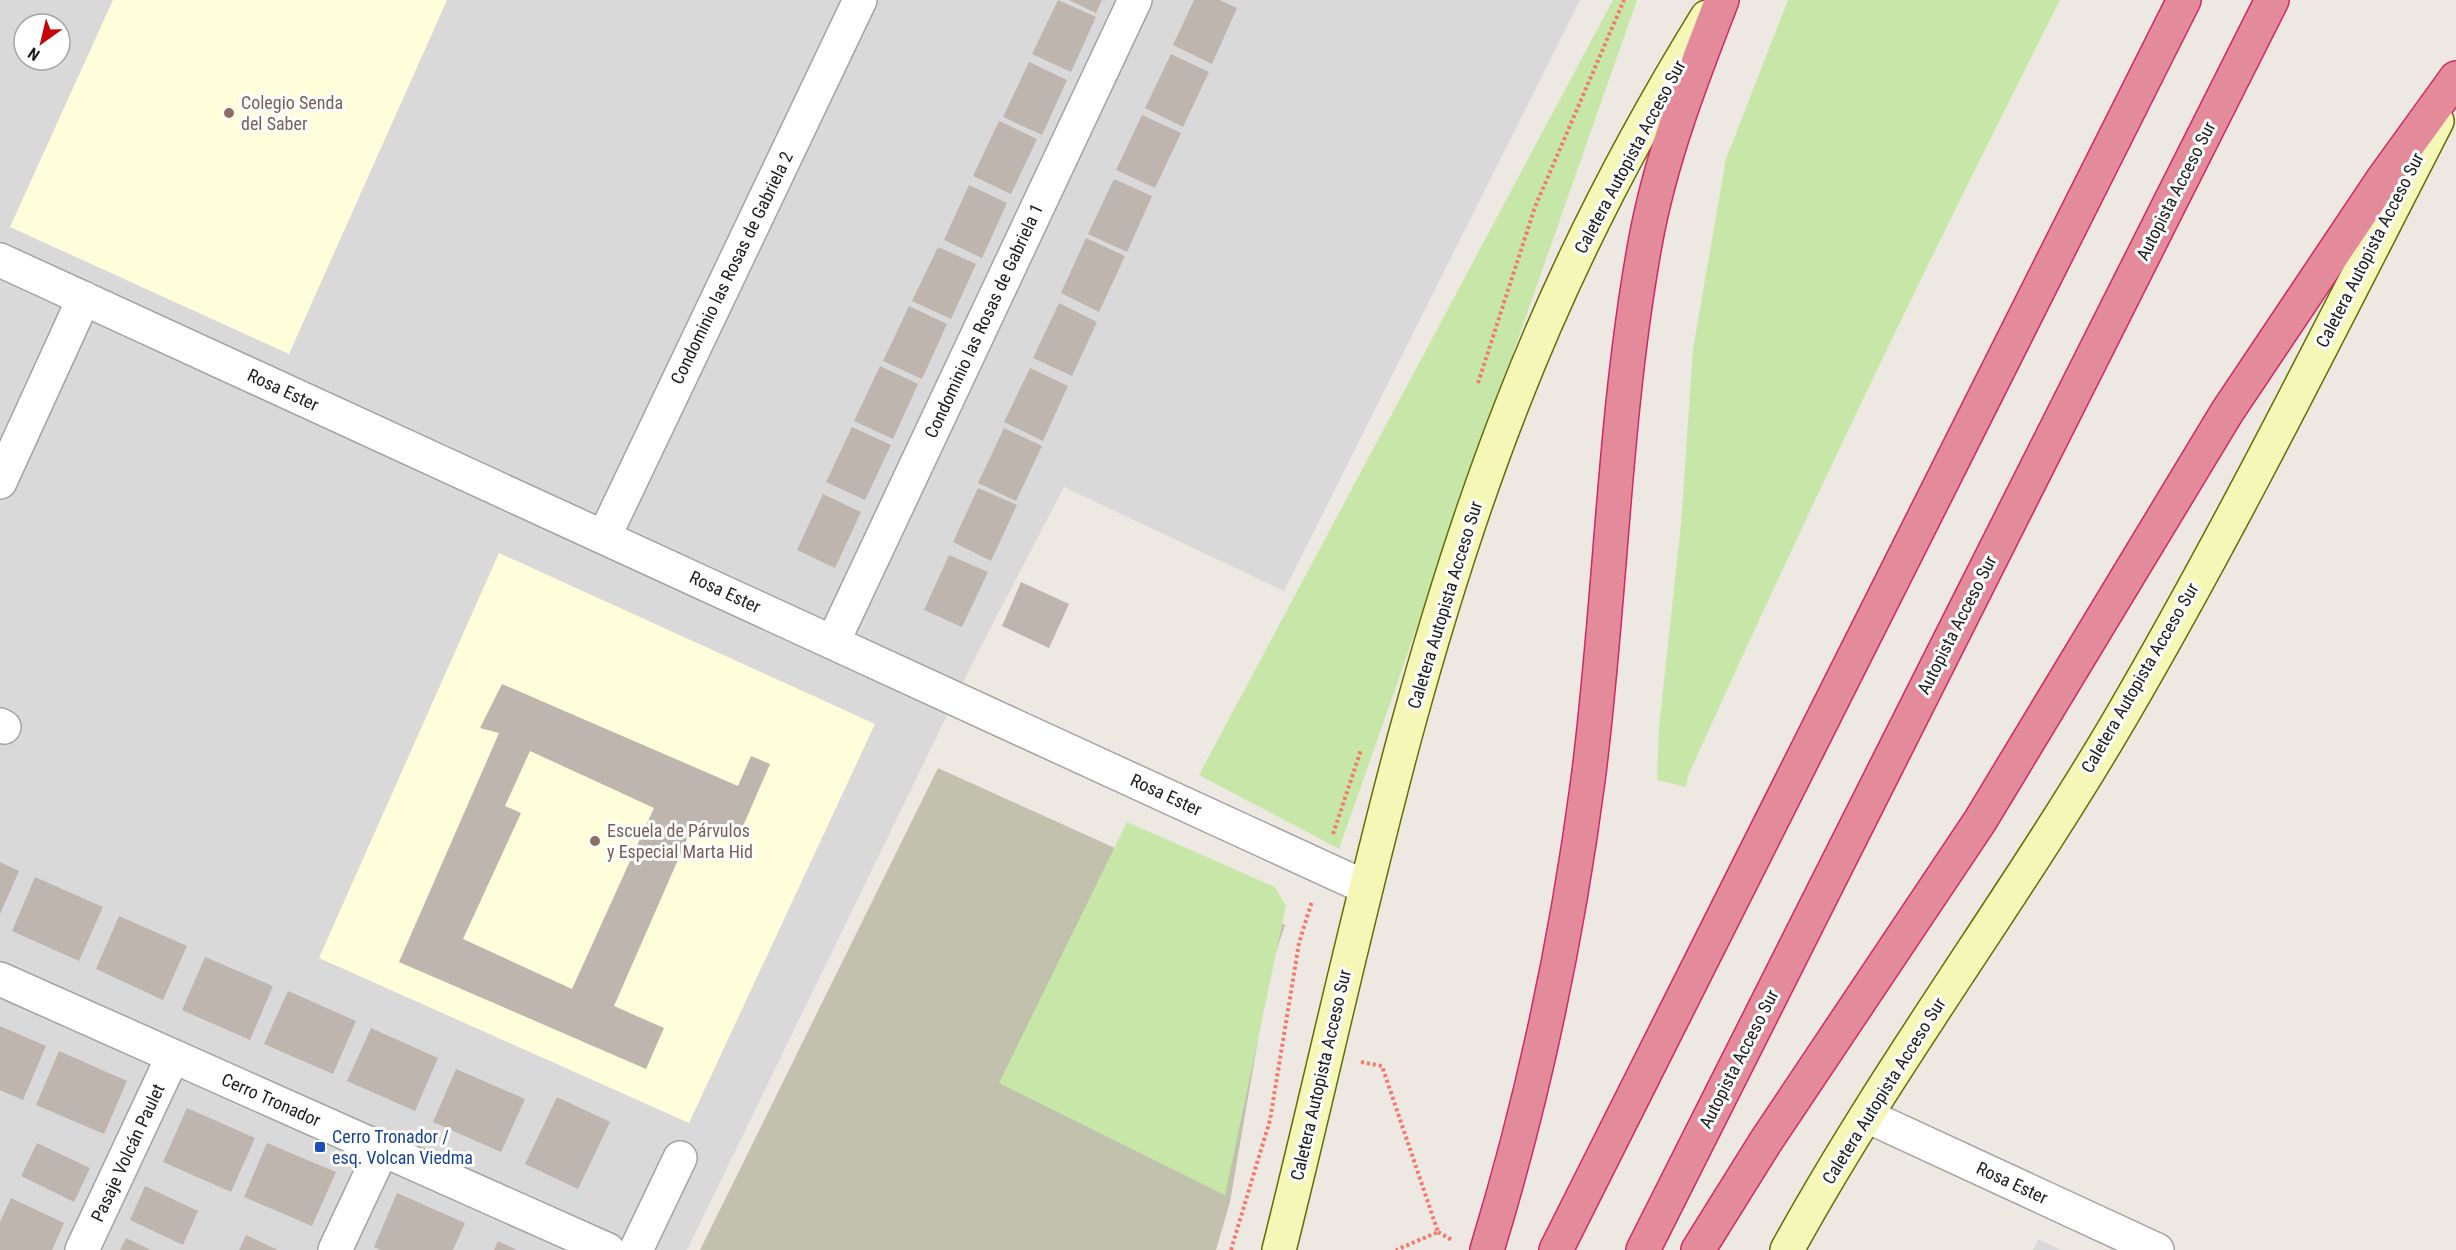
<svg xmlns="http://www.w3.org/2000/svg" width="2456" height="1250" viewBox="0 0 2456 1250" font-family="'Roboto Condensed',sans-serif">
<rect width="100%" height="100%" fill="#ede9e2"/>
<!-- residential -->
<path fill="#dad9d9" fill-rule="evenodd" d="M0,0H1580L1284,591L1064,487L973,662L687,1250H0ZM24,24H60V60H24Z
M2038,1239L2061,1250H2033Z"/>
<!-- education -->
<path fill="#fefeda" d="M113,0H447L289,354L10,227Z
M499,553L875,724L689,1123L319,958Z"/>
<!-- construction -->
<path fill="#c1c1ae" d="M938,768L1285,925L1270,970L1230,1202L1216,1250H700Z"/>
<!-- grass -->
<path fill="#c7e7a8" d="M1613,0H1637L1339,849L1199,775Z
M1788,0H2060C1930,256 1806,514 1688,776L1686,787L1657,780L1659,727L1681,524L1693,349L1726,159Z
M1127,822L1275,887L1286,906L1225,1195L999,1083Z"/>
<!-- building -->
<path fill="#bdb5ae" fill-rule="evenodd" d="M1058,0L1096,17L1071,72L1032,54Z
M1069,0H1102L1096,13Z
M1194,0H1220L1237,8L1212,64L1173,45Z
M1171,54L1209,72L1183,127L1145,108Z
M1029,62L1067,80L1042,135L1003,117Z
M1142,115L1181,133L1155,188L1116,170Z
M999,121L1037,139L1011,194L973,176Z
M1114,179L1152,196L1127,252L1088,234Z
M969,185L1007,203L982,258L944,240Z
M1086,238L1125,256L1099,312L1061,293Z
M938,247L976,264L951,319L912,301Z
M1059,303L1097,322L1072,376L1033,358Z
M909,306L947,324L922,379L883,361Z
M880,366L918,384L893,439L854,421Z
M1030,368L1068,386L1043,441L1004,422Z
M852,427L891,445L865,500L826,482Z
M1004,428L1042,446L1016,501L978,483Z
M978,488L1017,505L991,561L953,542Z
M823,494L861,512L835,568L797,550Z
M949,555L988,572L962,627L924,610Z
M1021,582L1069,604L1049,648L1002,626Z
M502,684L738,786L751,756L770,764L737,840L695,821L614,1006L664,1028L646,1069L399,962L499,733L480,728ZM530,751L654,808L572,989L463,939L521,813L505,806Z
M0,862L19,871L0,914Z
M35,877L103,907L79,961L12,931Z
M119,916L187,946L163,1000L96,969Z
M205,957L273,986L250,1040L182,1010Z
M288,991L356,1021L333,1074L264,1044Z
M0,1026L46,1046L23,1100L0,1090Z
M371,1028L438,1058L415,1111L347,1081Z
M59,1051L127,1081L104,1134L36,1105Z
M456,1069L525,1099L501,1152L433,1122Z
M557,1097L610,1122L578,1189L525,1164Z
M187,1108L255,1138L231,1192L163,1162Z
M37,1143L90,1168L74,1202L21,1176Z
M267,1143L336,1172L312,1226L244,1197Z
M145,1186L198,1211L183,1245L130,1220Z
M397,1193L465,1223L453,1250H381L374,1247Z
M11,1198L64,1223L52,1250H0V1222Z
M246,1235L278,1250H239Z
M126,1238L151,1250H120Z
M498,1241L517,1250H494Z"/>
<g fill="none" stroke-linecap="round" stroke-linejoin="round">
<defs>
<path id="minor" d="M0,260L1365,887
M0,482L84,298
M604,537L860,0
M833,642L1135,0
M0,725L4,727
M0,979L608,1250
M1867,1116L2157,1250
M82,1250L173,1056
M335,1250L382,1150
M636,1250L680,1158"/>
<path id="secondary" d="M1279,1250C1350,967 1405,678 1512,405C1564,271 1631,140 1707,17
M1787,1250C1888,1066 2015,898 2121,717C2234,523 2334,321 2437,121"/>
<path id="motorway" d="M1487,1250C1534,1096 1567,939 1588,780C1611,602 1613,421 1645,244C1660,160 1691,80 1722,0
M1556,1250L2184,0
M1643,1250L2272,0
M1698,1250L1766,1141L1980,821L2227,412L2383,179L2456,78"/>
</defs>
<!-- minor casing -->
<use href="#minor" stroke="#a3a3a3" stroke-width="36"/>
<!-- secondary casing -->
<use href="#secondary" stroke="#646e07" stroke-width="36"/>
<!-- motorway casing -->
<use href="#motorway" stroke="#d22863" stroke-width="36"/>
<!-- path -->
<path stroke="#f6786a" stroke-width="4" stroke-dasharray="3 3" stroke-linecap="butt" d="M1478,383L1535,207L1624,0
M1333,834L1361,750
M1361,1062L1382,1066L1438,1232L1396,1250
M1438,1232L1452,1240
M1231,1250L1270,1120L1299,943L1312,901"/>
<!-- minor -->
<use href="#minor" stroke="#fff" stroke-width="33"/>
<!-- secondary -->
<use href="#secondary" stroke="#f4f7b5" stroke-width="33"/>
<!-- motorway -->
<use href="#motorway" stroke="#e38a9b" stroke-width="33"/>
</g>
<!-- markers -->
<g fill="#8d6e63" stroke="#fff" stroke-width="2">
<circle cx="229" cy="113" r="6"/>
<circle cx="595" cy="841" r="6"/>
</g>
<rect fill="#1a4fb4" stroke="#fff" stroke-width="2" x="314" y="1141" width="12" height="12" rx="3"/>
<g text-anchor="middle" stroke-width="6" stroke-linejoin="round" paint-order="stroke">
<!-- education labels -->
<g font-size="18" fill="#785e54" stroke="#fff" text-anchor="start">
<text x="241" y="109">Colegio Senda<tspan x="241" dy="21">del Saber</tspan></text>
<text x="607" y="837">Escuela de Párvulos<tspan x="607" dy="21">y Especial Marta Hid</tspan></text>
</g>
<!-- street labels -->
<g font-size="18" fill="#1c1c1c" stroke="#fff">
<text transform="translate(1630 157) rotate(-62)" y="6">Caletera Autopista Acceso Sur</text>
<text transform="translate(2176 191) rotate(-63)" y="6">Autopista Acceso Sur</text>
<text transform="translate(2370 250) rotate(-63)" y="6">Caletera Autopista Acceso Sur</text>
<text transform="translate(732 268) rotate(-64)" y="6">Condominio las Rosas de Gabriela 2</text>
<text transform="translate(984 321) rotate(-65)" y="6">Condominio las Rosas de Gabriela 1</text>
<text transform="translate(283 390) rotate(25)" y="6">Rosa Ester</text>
<text transform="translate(725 592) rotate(25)" y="6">Rosa Ester</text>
<text transform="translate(1445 605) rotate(-73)" y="6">Caletera Autopista Acceso Sur</text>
<text transform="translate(1957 625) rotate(-63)" y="6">Autopista Acceso Sur</text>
<text transform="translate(2140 678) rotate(-60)" y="6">Caletera Autopista Acceso Sur</text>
<text transform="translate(1166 795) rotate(25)" y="6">Rosa Ester</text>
<text transform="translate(1739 1059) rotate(-63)" y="6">Autopista Acceso Sur</text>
<text transform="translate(1321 1075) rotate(-77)" y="6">Caletera Autopista Acceso Sur</text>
<text transform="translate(1884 1091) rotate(-58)" y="6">Caletera Autopista Acceso Sur</text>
<text transform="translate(271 1100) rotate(24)" y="6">Cerro Tronador</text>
<text transform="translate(128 1153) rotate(-65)" y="6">Pasaje Volcán Paulet</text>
<text transform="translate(2012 1183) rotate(25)" y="6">Rosa Ester</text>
</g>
<!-- transit labels -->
<g font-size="18" fill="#164399" stroke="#fff" text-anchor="start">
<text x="332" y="1143">Cerro Tronador /<tspan x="332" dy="21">esq. Volcan Viedma</tspan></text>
</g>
</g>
<!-- north arrow -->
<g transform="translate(42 42) rotate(214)"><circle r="28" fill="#ffffff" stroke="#a4a4a4" stroke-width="1.5"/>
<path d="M0-4.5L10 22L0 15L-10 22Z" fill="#c30506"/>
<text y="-9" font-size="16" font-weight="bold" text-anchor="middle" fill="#1c1c1c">N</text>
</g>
</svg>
